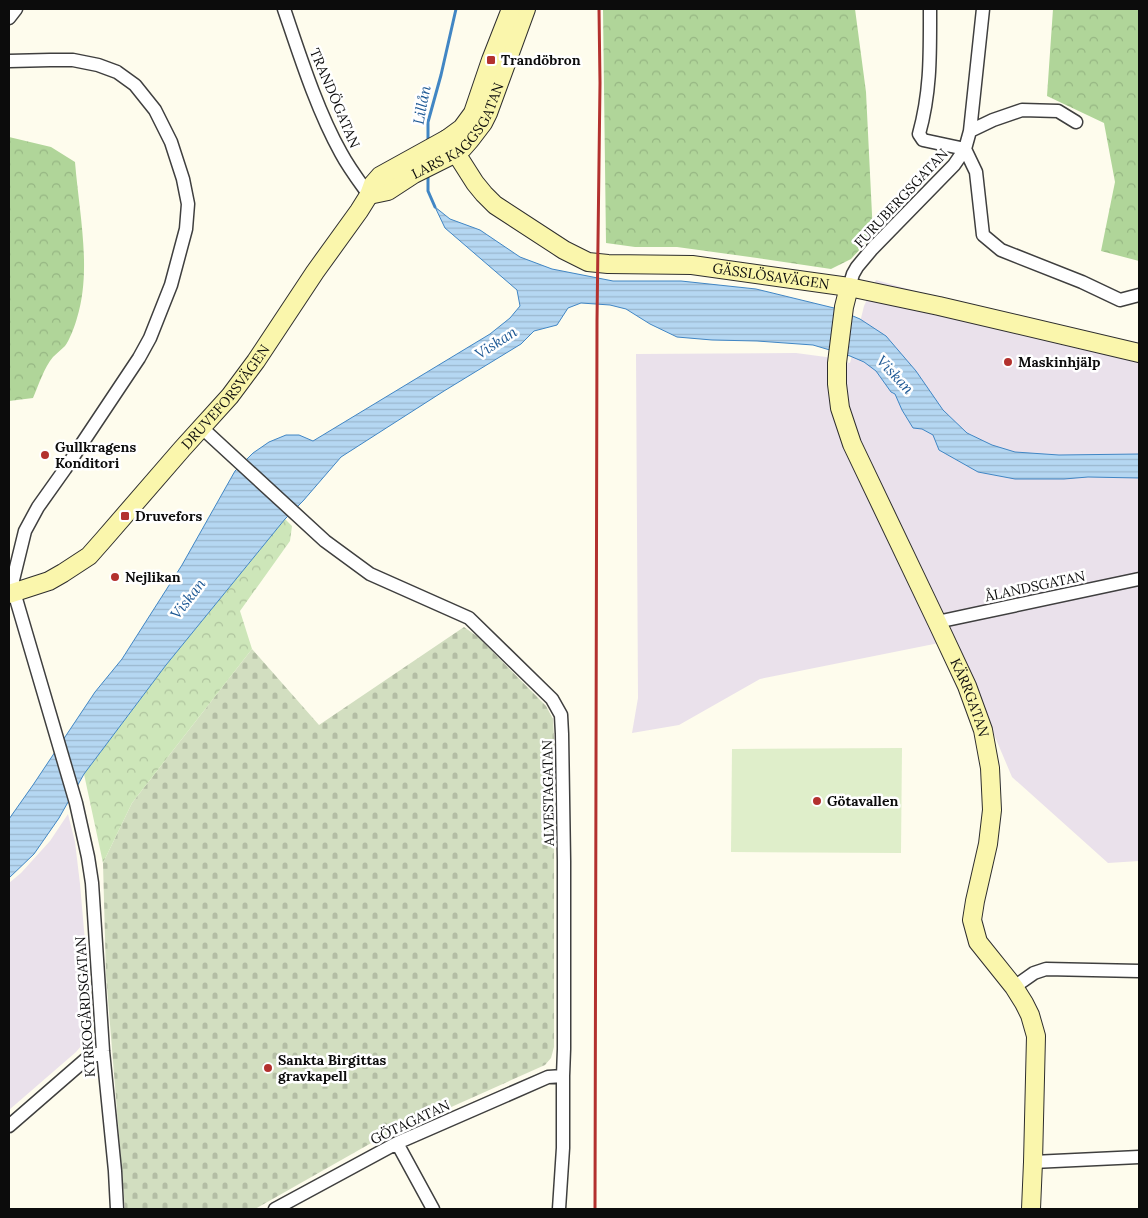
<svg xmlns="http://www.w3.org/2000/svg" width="1148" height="1218" viewBox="0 0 1148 1218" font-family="Lora,serif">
<defs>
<pattern id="forest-crowns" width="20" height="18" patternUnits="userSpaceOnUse" patternTransform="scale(1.25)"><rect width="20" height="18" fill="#b0d599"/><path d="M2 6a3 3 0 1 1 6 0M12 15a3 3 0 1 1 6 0" fill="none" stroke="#96b683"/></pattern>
<pattern id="cemetery-stones" width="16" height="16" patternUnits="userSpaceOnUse" patternTransform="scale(1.25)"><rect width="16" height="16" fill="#d2dec0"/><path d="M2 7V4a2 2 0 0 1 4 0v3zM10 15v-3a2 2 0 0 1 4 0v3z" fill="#b3bda4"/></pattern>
<pattern id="park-crowns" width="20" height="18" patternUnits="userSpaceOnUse" patternTransform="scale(1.25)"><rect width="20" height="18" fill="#cde6b9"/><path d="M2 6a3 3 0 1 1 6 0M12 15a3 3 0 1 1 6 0" fill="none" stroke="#afc49e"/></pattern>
<pattern id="water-rules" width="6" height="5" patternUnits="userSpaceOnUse" patternTransform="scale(1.25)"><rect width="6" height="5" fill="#b5d7f2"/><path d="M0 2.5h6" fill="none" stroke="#9ab7ce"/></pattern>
</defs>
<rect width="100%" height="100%" fill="#fefced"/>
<!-- industrial -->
<path fill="#eae1eb" d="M876,280L948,300L1139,346V861L1108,863L1012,777L954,640L760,679L679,725L632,733L638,698L636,354L796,353L826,357L850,363L864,306Z
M68,814L75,842L80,884L91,1011L90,1022L88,1032L82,1045L76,1052L9,1110V883L21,873L50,841Z"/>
<!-- forest -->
<path fill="url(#forest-crowns)" d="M603,9H855L866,92L873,235L851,259L831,269L750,257L677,247H635L606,243Z
M1053,9H1139V261L1101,251L1115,182L1104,123L1047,96Z
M9,137L51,147L75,162C79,212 92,270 77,318C75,326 69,341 65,346C61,350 57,353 53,357C44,368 39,384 33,398L9,401Z"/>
<!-- cemetery -->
<path fill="url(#cemetery-stones)" d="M464,627L478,637L546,706L553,719L554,738V1047L551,1058L545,1065L373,1142L255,1209H125L106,975L103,863L132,803L252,649L319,725Z"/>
<!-- park -->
<path fill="url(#park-crowns)" d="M285,519L292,526L290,541L240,611L252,649L132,803L103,863L84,774L166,665Z"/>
<!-- pitch -->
<path fill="#dfeeca" d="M902,748L901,853L731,852L732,749Z"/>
<!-- water -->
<path fill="url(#water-rules)" stroke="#4186c4" d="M435,207L450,219L480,230L520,257L552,269L613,281H681L756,289L834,308L860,319L886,336L916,371L943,410L967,433L992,445L1015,452L1059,455L1139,454V478L1088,477L1064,479H1015L978,472L939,450L933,435L922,429L913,428L902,410L895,394L891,392L876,371L864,362L850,356L813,345L757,341L712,340L677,337L650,324L626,309L610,305L581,303L568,308L557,325L534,331L521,344L444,391L341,457L303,501L285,519L166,665L84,774L59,818L34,854L9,878V819L33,785L95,692L122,659L182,565L235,471L253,453L269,442L286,435H299L313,441L490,334L510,318L520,306L517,290L445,228Z"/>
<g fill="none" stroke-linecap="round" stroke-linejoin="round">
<!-- stream -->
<path stroke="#4186c4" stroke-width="3" d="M428,142V122L441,75L456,9
M428,173V191L435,207"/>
<defs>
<path id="street" d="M284,9C300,56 317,110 341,153C349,168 359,181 369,195
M930,9C930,53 931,91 919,134L923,140L965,149L976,172L983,235L1001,250L1082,282L1120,300L1139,295
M9,18L16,9
M9,61L50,60H73L98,65L117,72L135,85L155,110L171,142L183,179L188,204L186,229L171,285L150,338L139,358L65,469L38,507L25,531L13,580L14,592L76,803L88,857L92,883L103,1051L115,1171L117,1209
M970,131L993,120L1022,110L1058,111L1076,122
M849,287L853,274L857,267L872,249L954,165L965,149L970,131L983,9
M201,427L325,541L370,574L469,618L552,699L561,715L562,734L564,861V1049L563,1076V1148L559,1209
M937,622L1139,579
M1014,987L1034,973L1046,969L1139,971
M9,1126L85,1060L103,1051
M397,1143L433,1209
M1033,1162L1139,1157
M275,1209L397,1143L548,1077L563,1076"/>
<g id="secondary">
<path id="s1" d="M447,139L475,183L484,194L495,205L564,250L588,262L608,264L692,265L849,287L939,306L1139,353"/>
<path id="s2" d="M369,195L388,191L414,174L456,153L463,148L470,140L483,123L488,113L526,9"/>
<path id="s3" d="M849,287L844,307L837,363V384L840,408L852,444L937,622L967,686L983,730L990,768L992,810L988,844L975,901L972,920L978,942L1014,987L1024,1003L1030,1015L1036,1036L1033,1162L1031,1209"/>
<path id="s4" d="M9,594L49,581L63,573L89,556L104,539L182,449L230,396L256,361L315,272L359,211L369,195L373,184L380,176L447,139L462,128L473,113L491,60L511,9"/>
</g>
</defs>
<!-- street casing -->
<use href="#street" stroke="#3f3f3f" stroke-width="15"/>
<!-- secondary casing -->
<use href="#secondary" stroke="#2e2e2e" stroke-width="20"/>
<!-- street -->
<use href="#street" stroke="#fff" stroke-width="12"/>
<!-- secondary -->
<use href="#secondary" stroke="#faf6ac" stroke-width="18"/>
<!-- rail -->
<path stroke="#b3312e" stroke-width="3" d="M595,1209L597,321L600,83L599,9"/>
</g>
<!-- markers -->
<g fill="#b3312e" stroke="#fff" stroke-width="2">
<rect x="486" y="55" width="10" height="10" rx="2.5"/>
<circle cx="1008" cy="362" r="5"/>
<circle cx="45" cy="455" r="5"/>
<rect x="120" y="511" width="10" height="10" rx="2.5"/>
<circle cx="115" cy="577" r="5"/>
<circle cx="817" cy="801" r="5"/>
<circle cx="268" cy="1068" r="5"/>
</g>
<g text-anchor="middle" stroke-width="5" stroke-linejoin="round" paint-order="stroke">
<!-- poi labels -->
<g font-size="14" font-weight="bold" fill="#0c0c0c" stroke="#fff" text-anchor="start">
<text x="501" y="65">Trandöbron</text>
<text x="1018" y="367">Maskinhjälp</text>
<text x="55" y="452">Gullkragens<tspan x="55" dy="16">Konditori</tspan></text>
<text x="135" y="521">Druvefors</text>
<text x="125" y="582">Nejlikan</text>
<text x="827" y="806">Götavallen</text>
<text x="278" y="1065">Sankta Birgittas<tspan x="278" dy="16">gravkapell</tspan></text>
</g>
<!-- street labels -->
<g font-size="14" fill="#0c0c0c" stroke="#fff">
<text transform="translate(335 98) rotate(67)" y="5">TRANDÖGATAN</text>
<text dy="5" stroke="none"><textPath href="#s2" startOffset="115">LARS KAGGSGATAN</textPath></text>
<text transform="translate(901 198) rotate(-47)" y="5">FURUBERGSGATAN</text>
<text dy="5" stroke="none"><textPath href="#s1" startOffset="375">GÄSSLÖSAVÄGEN</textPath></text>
<text dy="5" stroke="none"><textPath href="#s4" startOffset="299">DRUVEFORSVÄGEN</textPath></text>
<text transform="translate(1035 586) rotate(-12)" y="5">ÅLANDSGATAN</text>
<text dy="5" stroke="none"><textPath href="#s3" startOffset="440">KÄRRGATAN</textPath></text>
<text transform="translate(548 793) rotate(-91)" y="5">ALVESTAGATAN</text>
<text transform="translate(85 1007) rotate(-94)" y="5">KYRKOGÅRDSGATAN</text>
<text transform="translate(410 1122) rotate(-25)" y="5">GÖTAGATAN</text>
</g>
<!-- water labels -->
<g font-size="15" font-style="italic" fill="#1e5995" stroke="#fff">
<text transform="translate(422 105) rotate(-79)" y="5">Lillån</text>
<text transform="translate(496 343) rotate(-33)" y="5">Viskan</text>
<text transform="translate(895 375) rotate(47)" y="5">Viskan</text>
<text transform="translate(188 599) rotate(-52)" y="5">Viskan</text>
</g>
</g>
<!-- border -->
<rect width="1148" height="1218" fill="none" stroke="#0c0c0c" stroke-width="20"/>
</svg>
